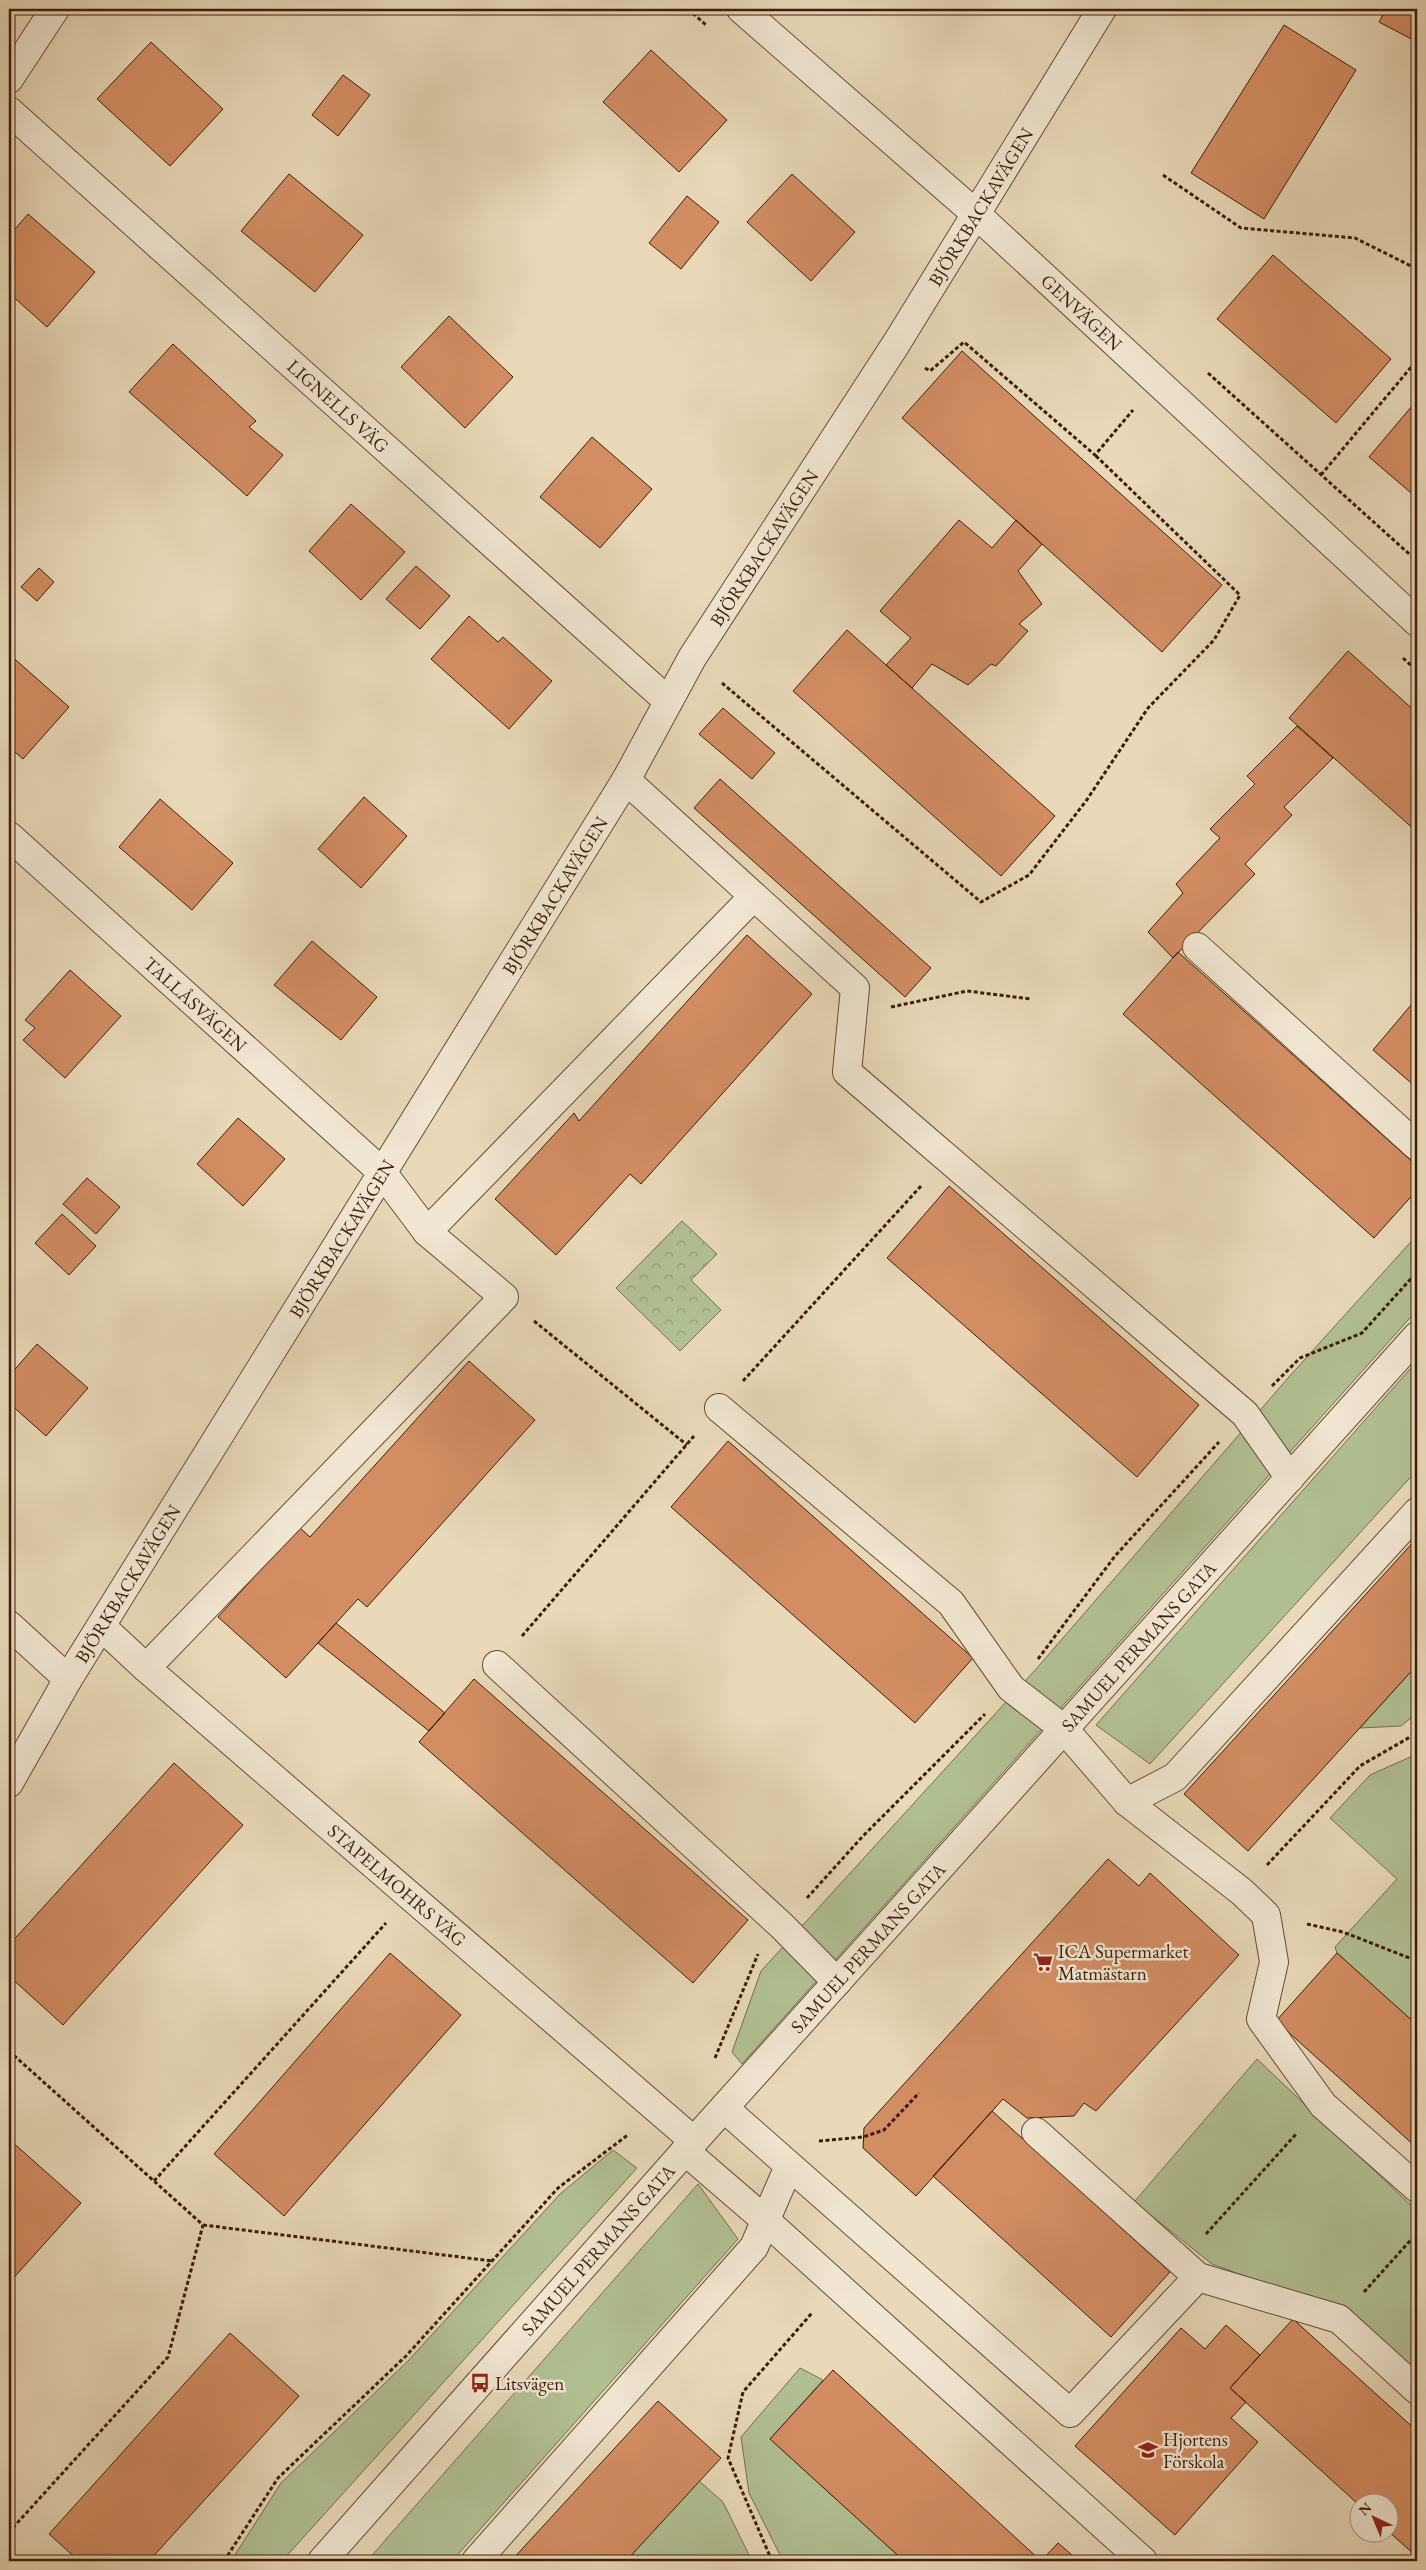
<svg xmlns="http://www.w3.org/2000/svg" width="1426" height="2570" viewBox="0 0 1426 2570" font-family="'EB Garamond',serif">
<defs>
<pattern id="park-crowns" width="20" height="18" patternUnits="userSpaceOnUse" patternTransform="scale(1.25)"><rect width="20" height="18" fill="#b1c093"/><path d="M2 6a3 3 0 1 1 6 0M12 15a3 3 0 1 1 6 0" fill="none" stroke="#919b76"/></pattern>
</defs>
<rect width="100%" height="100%" fill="#e9d9b9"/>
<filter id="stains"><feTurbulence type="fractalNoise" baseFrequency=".004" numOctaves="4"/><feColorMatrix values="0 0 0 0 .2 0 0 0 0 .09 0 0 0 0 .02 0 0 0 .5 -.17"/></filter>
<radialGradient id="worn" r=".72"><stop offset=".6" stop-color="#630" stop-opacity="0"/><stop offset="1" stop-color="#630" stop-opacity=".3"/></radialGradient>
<!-- green -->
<path fill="#b1c093" stroke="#766f4e" d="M1417,1235V1310L742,2064L732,2052L761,1971L1037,1668L1288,1378Z
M1417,1361V1470L1150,1764L1096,1725Z
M1417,1665V1713L1401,1726L1360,1728Z
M1417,1754V2025L1337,1953L1335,1947L1397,1879L1330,1818L1370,1775Z
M1257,2059L1417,2211V2382L1329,2307L1212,2264L1134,2202Z
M613,2150L637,2168L282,2561H231L281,2483L408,2361L560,2194Z
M698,2184L738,2239L452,2561H367Z
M800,2368L823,2380L770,2439L904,2561H783L749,2493L741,2437Z
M699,2481L723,2502L752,2561H626Z"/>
<!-- park -->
<path fill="url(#park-crowns)" stroke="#766f4e" d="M682,1221L717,1254L691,1280L721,1310L680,1351L616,1288Z"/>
<!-- building -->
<path fill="#d38d63" stroke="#3c1e08" d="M1386,9H1417V42L1379,22Z
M1284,25L1356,70L1264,219L1191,173Z
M151,42L223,109L170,166L97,99Z
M651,50L727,120L679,172L603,102Z
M343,75L370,95L338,136L312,115Z
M289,174L363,235L315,292L241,231Z
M792,174L855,232L811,281L747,222Z
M687,196L719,222L681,269L649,243Z
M28,214L95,272L47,327L9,293V236Z
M1273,255L1391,359L1336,423L1217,319Z
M449,316L513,377L465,428L401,367Z
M173,344L256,421L249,427L283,455L247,496L129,392Z
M962,351L1222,585L1162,652L902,418Z
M1417,400V498L1369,457Z
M592,437L652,489L600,548L540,497Z
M351,504L405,552L361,600L309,551Z
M959,520L992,548L1016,520L1042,544L1018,571L1042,604L1019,624L1028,631L996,666L991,664L968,685L932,664L912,688L886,665L911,638L880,611Z
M416,566L450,596L420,629L386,599Z
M39,568L54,582L37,601L21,587Z
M469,616L498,642L503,637L552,681L509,729L431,659Z
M847,630L1055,816L1001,876L793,691Z
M1348,651L1417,713V832L1289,718Z
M9,654L69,707L23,759L9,747Z
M723,708L775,753L752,779L699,734Z
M1297,726L1333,758L1284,807L1292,815L1245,864L1255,874L1173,958L1148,932L1183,893L1176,884L1220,838L1210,829L1255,784L1247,776Z
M720,779L931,968L905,997L694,808Z
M364,797L407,836L361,888L318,849Z
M160,799L233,863L192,910L119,847Z
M747,935L812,994L641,1184L630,1174L556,1255L495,1199L574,1113L579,1121Z
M312,941L377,997L341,1040L274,985Z
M1178,952L1417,1166V1190L1374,1238L1123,1014Z
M70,970L121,1016L65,1078L23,1040L35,1028L25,1020Z
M1417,998V1088L1373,1050Z
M238,1118L285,1159L243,1206L197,1164Z
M87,1178L120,1207L96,1234L63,1204Z
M949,1186L1199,1405L1137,1477L887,1258Z
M62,1214L96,1246L69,1275L35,1243Z
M37,1344L88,1388L46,1436L9,1403V1376Z
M469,1361L535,1420L367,1607L358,1599L286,1678L218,1617L299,1527L310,1537Z
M728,1441L973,1658L915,1723L671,1507Z
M1417,1538V1665L1248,1851L1184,1794Z
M336,1623L445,1713L429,1731L318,1643Z
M474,1679L748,1920L693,1983L419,1742Z
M174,1763L243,1825L63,2025L9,1976V1945Z
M1108,1859L1139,1886L1150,1873L1239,1955L1096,2111L1084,2103L1074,2116L1027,2118L1003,2099L916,2196L863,2148L864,2128Z
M390,1953L461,2015L284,2216L214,2154Z
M1337,1953L1417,2025V2148L1276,2021Z
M992,2111L1170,2272L1111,2337L933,2176Z
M10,2140L81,2203L9,2283V2142Z
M1293,2319L1417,2431V2557L1388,2531V2502L1358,2504L1230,2388Z
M1226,2325L1260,2355L1230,2388L1246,2402L1231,2418L1258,2442L1175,2535L1075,2446L1181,2328L1205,2349Z
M230,2333L299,2396L149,2561H79L49,2534Z
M833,2370L1041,2561L1058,2543L1079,2561H904L770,2439Z
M658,2401L721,2458L626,2561H511Z"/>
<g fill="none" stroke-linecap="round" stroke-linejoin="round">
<defs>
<g id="minor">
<path id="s1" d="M741,9L976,214L1417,622"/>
<path d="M9,79L55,9"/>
<path id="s2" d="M9,111L668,701"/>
<path d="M626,780L855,988L847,1072L1245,1414L1290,1478"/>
<path id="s3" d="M9,836L382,1172L427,1232L504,1297L146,1668"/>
<path d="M1197,947L1417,1146"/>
<path d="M427,1232L753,897"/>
<path d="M719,1408L951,1603L1011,1688L1064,1729L1127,1802L1242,1892L1266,1915L1274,1962L1261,2019L1323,2105L1417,2188"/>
<path d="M9,1625L68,1679"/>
<path id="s4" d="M102,1627L146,1668L694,2141"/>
<path d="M497,1665L782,1926L837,1982"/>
<path id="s5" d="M9,1783L68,1679L626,780L692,658L896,344L1102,9"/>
<path d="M1127,1802L1175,1777L1417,1512"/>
<path d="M724,2108L1070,2413L1198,2277"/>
<path d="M1036,2132L1198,2277L1339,2319L1417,2390"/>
<path d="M685,2151L765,2220L1143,2561"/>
<path id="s6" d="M322,2561L694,2141L1417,1336"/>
<path d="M476,2561L754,2247L789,2166"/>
</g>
</defs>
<!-- minor casing -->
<use href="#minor" stroke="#674d34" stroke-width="30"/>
<!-- path -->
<path stroke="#3c1e08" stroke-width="3" stroke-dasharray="4 2.5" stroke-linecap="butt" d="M688,9L706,25
M1163,175L1241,228L1355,238L1417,269
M925,368L930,371L964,342L1095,455L1133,410
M1208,373L1417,561
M1321,475L1417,360
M1403,658L1417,671
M722,683L981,902L1029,875L1086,801L1148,708L1214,640L1240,595L1095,455
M891,1007L967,991L1031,999
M534,1321L687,1445
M743,1381L921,1186
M1272,1386L1300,1358L1362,1333L1417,1272
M522,1636L694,1436
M1038,1659L1115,1556L1219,1442
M1267,1865L1360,1766L1417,1733
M807,1898L863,1836L985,1714
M1307,1924L1343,1932L1417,1961
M9,2051L203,2225L168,2357L9,2532
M715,2058L758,1954
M819,2141L863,2137L884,2130L919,2093
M154,2181L386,1923
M203,2225L492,2261
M1206,2234L1297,2133
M1364,2292L1417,2233
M224,2561L278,2478L406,2356L558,2188L629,2134
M772,2561L728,2458L743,2392L812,2313"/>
<!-- minor -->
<use href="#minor" stroke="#f1e6d2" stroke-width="28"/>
</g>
<!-- icons -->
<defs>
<symbol id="supermarket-bare" viewBox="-9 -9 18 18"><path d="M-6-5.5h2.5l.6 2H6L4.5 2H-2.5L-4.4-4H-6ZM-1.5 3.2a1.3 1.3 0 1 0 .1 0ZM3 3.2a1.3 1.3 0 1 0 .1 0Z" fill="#8f2418" stroke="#f1e6d2" stroke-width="2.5" paint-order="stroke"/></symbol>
<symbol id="bus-bare" viewBox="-9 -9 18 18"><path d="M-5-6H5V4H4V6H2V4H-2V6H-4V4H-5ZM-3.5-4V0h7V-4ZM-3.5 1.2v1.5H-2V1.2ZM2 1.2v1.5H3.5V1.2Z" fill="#8f2418" stroke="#f1e6d2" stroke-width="2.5" paint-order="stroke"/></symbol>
<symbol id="school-bare" viewBox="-9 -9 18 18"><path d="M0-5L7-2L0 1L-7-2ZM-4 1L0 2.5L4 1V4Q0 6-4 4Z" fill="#8f2418" stroke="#f1e6d2" stroke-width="2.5" paint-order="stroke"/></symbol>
</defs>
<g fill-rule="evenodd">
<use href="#supermarket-bare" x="1029" y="1948" width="28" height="28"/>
<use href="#bus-bare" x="466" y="2369" width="28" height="28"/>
<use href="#school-bare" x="1134" y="2436" width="28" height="28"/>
</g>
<g text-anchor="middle" stroke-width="5" stroke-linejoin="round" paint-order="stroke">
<!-- street labels -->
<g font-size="19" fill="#3c1e08" stroke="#f1e6d2">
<text dy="7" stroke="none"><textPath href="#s5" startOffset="1852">BJÖRKBACKAVÄGEN</textPath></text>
<text dy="7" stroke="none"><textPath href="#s1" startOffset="456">GENVÄGEN</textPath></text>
<text dy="7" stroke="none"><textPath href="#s2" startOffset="442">LIGNELLS VÄG</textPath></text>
<text dy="7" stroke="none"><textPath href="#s5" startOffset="1448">BJÖRKBACKAVÄGEN</textPath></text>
<text dy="7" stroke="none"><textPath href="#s5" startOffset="1042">BJÖRKBACKAVÄGEN</textPath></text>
<text dy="7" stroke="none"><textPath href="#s3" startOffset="251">TALLÅSVÄGEN</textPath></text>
<text dy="7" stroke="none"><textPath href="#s5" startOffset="638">BJÖRKBACKAVÄGEN</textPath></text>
<text dy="7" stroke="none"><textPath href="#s5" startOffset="232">BJÖRKBACKAVÄGEN</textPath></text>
<text dy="7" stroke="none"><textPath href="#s6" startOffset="1226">SAMUEL PERMANS GATA</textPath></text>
<text dy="7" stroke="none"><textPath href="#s4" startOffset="392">STAPELMOHRS VÄG</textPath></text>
<text dy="7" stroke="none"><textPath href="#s6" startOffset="821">SAMUEL PERMANS GATA</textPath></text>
<text dy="7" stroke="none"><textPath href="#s6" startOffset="416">SAMUEL PERMANS GATA</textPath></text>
</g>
<!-- poi labels -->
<g font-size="19" fill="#3c1e08" stroke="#f1e6d2" text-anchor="start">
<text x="1058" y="1958">ICA Supermarket<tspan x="1058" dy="22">Matmästarn</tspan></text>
<text x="495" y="2390">Litsvägen</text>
<text x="1163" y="2446">Hjortens<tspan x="1163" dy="22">Förskola</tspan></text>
</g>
</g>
<!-- margin -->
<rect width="1426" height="2570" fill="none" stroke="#e9d9b9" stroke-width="30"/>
<rect x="10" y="10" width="1406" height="2550" fill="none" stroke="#3c1e08" stroke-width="2.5"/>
<rect x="15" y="15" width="1396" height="2540" fill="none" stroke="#3c1e08"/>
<!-- north arrow -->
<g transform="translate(1374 2518) rotate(316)"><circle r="24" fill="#f1e6d2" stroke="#a99681"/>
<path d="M0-4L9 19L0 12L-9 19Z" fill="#8f2418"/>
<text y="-8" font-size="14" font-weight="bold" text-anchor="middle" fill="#3c1e08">N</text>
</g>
<rect width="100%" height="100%" filter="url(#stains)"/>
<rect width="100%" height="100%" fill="url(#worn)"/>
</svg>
